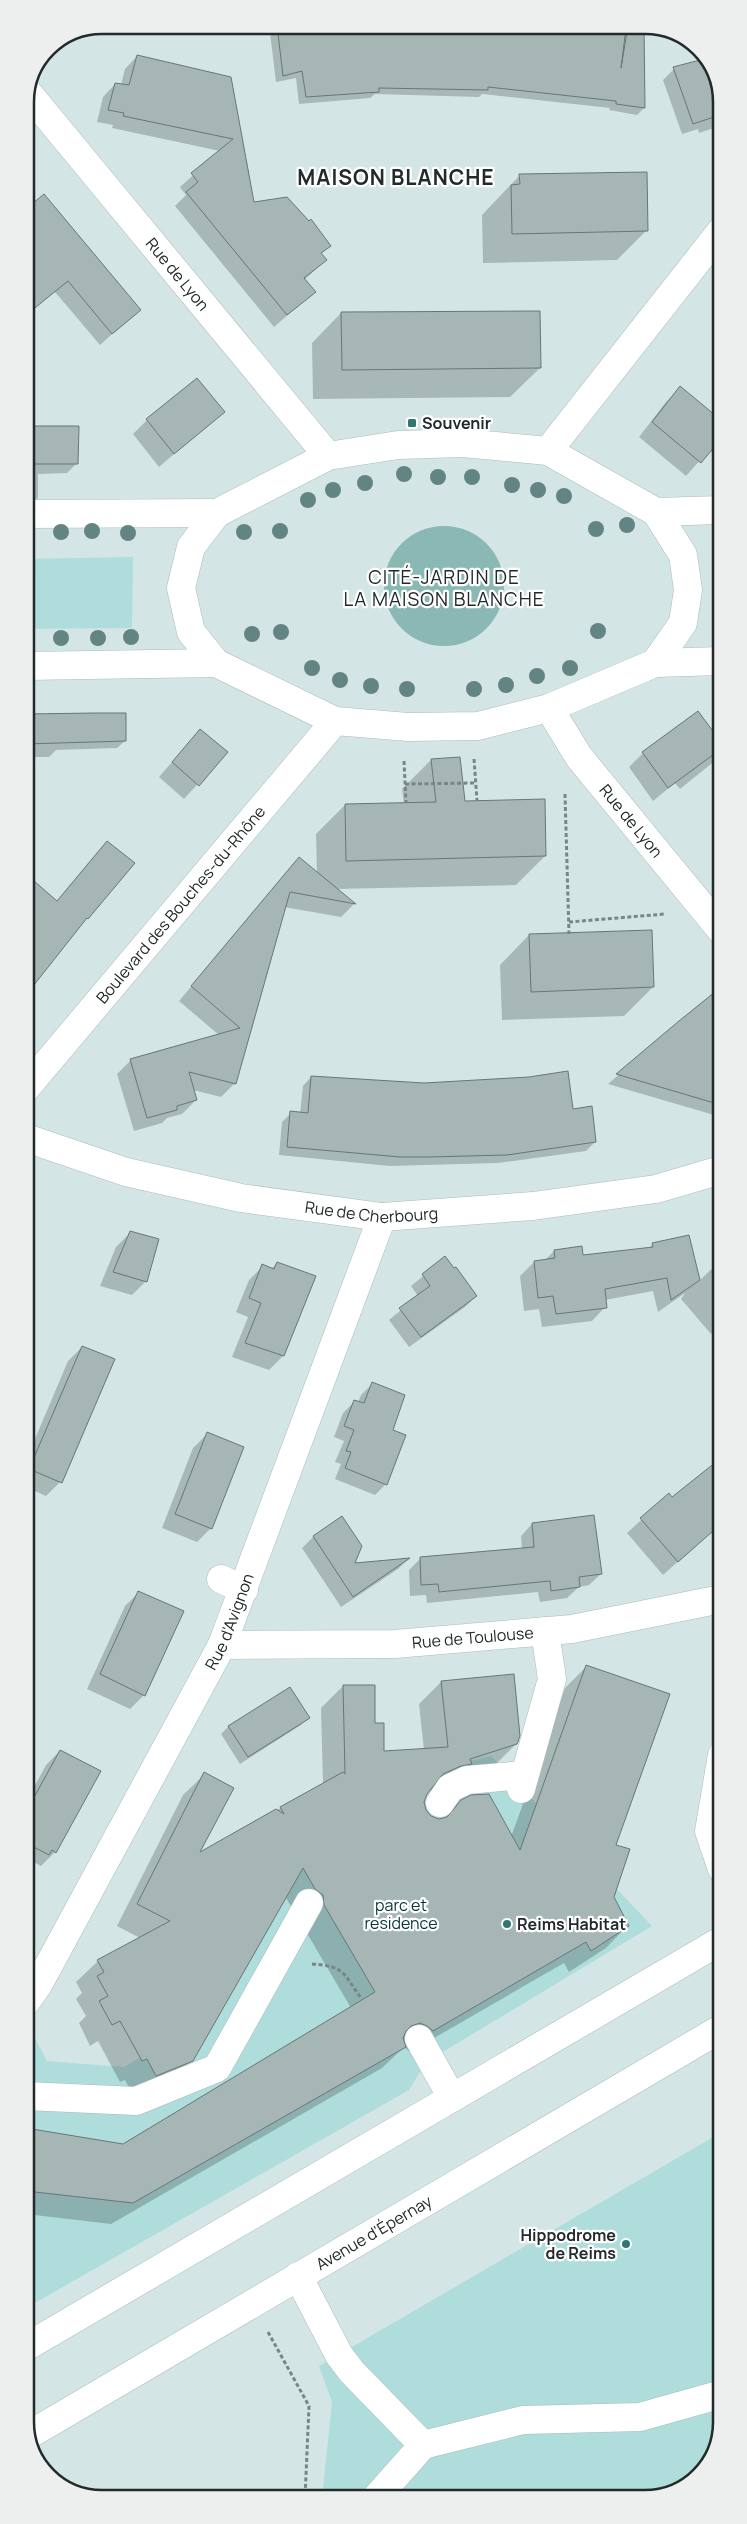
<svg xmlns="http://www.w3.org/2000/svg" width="747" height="2524" viewBox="0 0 747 2524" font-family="Manrope,sans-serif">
<rect width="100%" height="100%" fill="#d3e6e5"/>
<!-- green -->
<path fill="#afdddb" d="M133,557L132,628L25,629V559Z
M491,1756L652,1926L426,2062L409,2090L26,2308V2035L35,2038L47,2061L124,2067L173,2038L265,1871L442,1768Z
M722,2132V2423L706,2469L661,2497L322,2498L332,2402L319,2366Z"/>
<!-- water -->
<path fill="#8ab8b5" d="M384 586a60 60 0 1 1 120 0a60 60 0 1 1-120 0Z"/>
<!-- shadow -->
<path fill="#0003" d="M277,25L587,26L623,31L628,26H643L644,108L637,115L609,110L610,108L482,94L479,97L375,94L370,98L299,104L296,78L276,82L270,33Z
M137,56L230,78L253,204L329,246L321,254L326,260L304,280L314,292L274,327L175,206L186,195L180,187L220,151L112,128L113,125L97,122L103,97L115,84L121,85L125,69Z
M705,60L720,86V126L699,133L698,129L682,134L663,80L674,69Z
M520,175L646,231L617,260L483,263L482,215Z
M71,255L139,310L100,345L50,286Z
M341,313L540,368L510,397L313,399L312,343Z
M680,388L721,437L686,476L639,437L666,402Z
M25,410L26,427L77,463L67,473L38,474V498L28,508H25Z
M223,412L159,467L133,434L147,420Z
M698,712L721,744V756L680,789L675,783L653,801L629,767L643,753Z
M25,715L125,741L117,748L56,750L49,757H25Z
M200,730L226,753L184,799L159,777Z
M431,760L463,803L545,856L516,885L335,889L354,904L341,917L284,907L235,1083L221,1097L193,1090L196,1100L182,1114L167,1118L162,1123L134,1131L117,1074L131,1060L219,1035L179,1001L299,859L317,874L316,834L345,805L404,804L402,789Z
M107,842L133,863L26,990V901L29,896L56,902Z
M721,856V872L714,864Z
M529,935L653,987L624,1016L502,1020L500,965Z
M674,1027L721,1041V1117L608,1084Z
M311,1077L572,1110L595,1142L586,1151L498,1163L390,1166L279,1155L282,1122L291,1113L300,1114L303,1086Z
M130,1233L146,1281L132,1295L100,1286L116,1247Z
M688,1236L699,1281L721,1260V1326L711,1334L681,1299L685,1293L658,1312L653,1291L605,1300V1307L592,1321L542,1327L539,1309L524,1311L520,1276L534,1262L544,1261L554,1251L582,1256L648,1249L653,1244Z
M445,1258L476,1296L465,1307L409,1347L389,1320L418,1296L411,1286Z
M277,1263L314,1277L283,1356L269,1370L232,1357L248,1317L236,1312L249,1280L263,1266L271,1269Z
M26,1313L30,1316L26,1321Z
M82,1347L60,1482L46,1496L26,1487V1460L68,1361Z
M372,1384L391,1431L386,1484L375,1495L335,1479L341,1464L335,1462L344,1441L334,1437L343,1413L354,1402L358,1403L361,1395Z
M721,1427V1441L717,1439Z
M207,1434L211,1528L197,1542L162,1528L193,1448Z
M699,1477L721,1502V1523L663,1575L627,1533L668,1495L672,1499Z
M342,1518L353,1564L407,1560L398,1569L341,1607L302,1548L313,1537Z
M532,1524L601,1574L589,1585L579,1587L567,1598L540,1602L538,1592L427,1603L426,1595L410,1596L409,1570L420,1559L522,1549L521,1536Z
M139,1592L144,1695L130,1709L87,1689L125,1606Z
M586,1667L615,1846L613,1897L627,1926L606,1948L569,1972L564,1963L410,2052L404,2047L382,2068L111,2224L26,2214V2130L123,2145L351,2008L285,1896L192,2060L170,2082L134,2097L125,2080L120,2082L98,2041L90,2046L79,2023L86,2016L76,1999L82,1993L76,1982L98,1961L140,1938L117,1926L183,1795L205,1774L197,1855L323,1784L321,1708L343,1686L374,1724L383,1752L424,1750L419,1704L441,1682L513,1676L516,1744L494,1766L427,1792L423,1802L425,1811L430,1817L439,1820L444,1819L461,1801L511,1837L565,1688Z
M290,1689L308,1718L301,1725L240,1764L221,1734L228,1727Z
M60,1751L55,1852L41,1866L26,1858V1802L46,1765Z"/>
<!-- building -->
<path fill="#a5b6b5" stroke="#677776" d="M277,25L611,26L626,28L621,68L628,26H644L645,108L616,104V101L488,87V90L379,88V92L306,97L302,71L283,76Z
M137,55L231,77L254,202L287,197L309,221L311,219L331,246L321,253L327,260L304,278L316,292L287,315L186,192L198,182L191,173L233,139L123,116L124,113L108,110L115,83L129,85Z
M704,59L720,86V115L693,124L673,67Z
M647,172L648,231L512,234L511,185L520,184L519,174Z
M44,194L141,310L112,334L68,281L25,316V210Z
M540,311L541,368L342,370L341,312Z
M197,378L225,412L174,454L146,419Z
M680,386L721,420V439L701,463L652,422Z
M25,426H79L78,464H25Z
M698,711L721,742V749L668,788L642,752Z
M94,713H126V741L25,744V714Z
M200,729L228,752L199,786L172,762Z
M460,757L465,801L545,799L546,856L346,861L345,804L436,802L431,759Z
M107,841L135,863L88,919L87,918L26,995V874L57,901Z
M299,857L356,904L290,892L236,1084L189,1072L197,1100L177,1106V1110L147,1118L130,1059L240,1028L191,986Z
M652,930L654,987L531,992L529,934Z
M721,987V1105L616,1074L679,1021Z
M568,1071L573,1109L592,1106L596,1142L507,1155L428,1157H400L287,1147L290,1111L308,1113L311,1076L424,1083L529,1077Z
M130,1231L159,1239L147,1282L113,1272Z
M689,1235L700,1280L671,1300L667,1278L605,1289L607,1308L556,1314L553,1296L538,1298L534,1261L555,1258L554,1250L582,1246L583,1255L653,1247L652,1243Z
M445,1256L454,1268L456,1267L477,1296L421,1337L399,1308L430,1286L422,1274Z
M277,1262L316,1276L284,1356L245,1343L261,1303L249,1298L262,1264L274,1269Z
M82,1346L115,1359L62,1483L29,1469Z
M372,1382L405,1395L393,1430L406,1435L387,1485L345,1468L351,1452L346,1451L354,1430L344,1426L354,1400L364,1403Z
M207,1432L244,1447L212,1529L175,1514Z
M721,1458V1524L678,1562L640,1518L669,1493L672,1497Z
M594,1515L602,1574L579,1577L580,1587L551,1591L550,1581L439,1592L438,1584L421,1585L420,1557L534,1547L532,1523Z
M342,1516L362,1546L355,1563L410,1558L353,1597L313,1536Z
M138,1591L184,1611L145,1696L100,1674Z
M586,1665L670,1694L616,1845L630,1849L614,1897L629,1926L591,1951L586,1942L433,2031L427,2026L420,2023L411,2026L406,2031L403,2038L406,2047L133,2203L26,2191V2128L123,2144L375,1992L324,1905L323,1895L315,1889L303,1868L193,2061L156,2076L147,2059L142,2061L120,2021L112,2025L99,2001L108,1996L97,1976L104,1972L97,1960L170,1921L137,1904L204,1772L234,1788L200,1852L276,1809L284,1814L280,1807L343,1772L345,1774L343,1685H375V1723H384V1751L448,1747L441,1681L514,1674L520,1736L517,1744L470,1759L472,1764L461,1766L443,1774L427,1794L424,1802L426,1810L431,1816L439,1819L447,1817L461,1800L471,1795L489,1794L520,1850Z
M290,1687L310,1718L248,1757L228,1726Z
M60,1750L101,1771L56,1853L52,1850L49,1855L26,1843V1812Z"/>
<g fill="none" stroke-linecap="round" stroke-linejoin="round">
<defs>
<g id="minor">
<path id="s1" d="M28,93L328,456"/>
<path d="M463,443L548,451L656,512L683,555L688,590L683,623L655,663L549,708L478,726L408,727L335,721L216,663L191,632L181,588L191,547L217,513L328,456L398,445Z"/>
<path d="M548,451L721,231"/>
<path d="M656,512L721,510"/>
<path d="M25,514L217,513"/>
<path d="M655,663L721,661"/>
<path d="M25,666L216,663"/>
<path id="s2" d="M549,708L579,757L721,930"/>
<path id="s3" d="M26,1088L335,721"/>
<path id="s4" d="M26,1138L126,1172L241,1198L382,1217L533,1206L656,1189L721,1170"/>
<path d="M221,1579L244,1590"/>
<path id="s5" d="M222,1645L395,1644L572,1629L721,1599"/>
<path d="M722,1755L709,1831L722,1869"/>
<path d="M521,1789L552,1679L545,1631"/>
<path d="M440,1803L450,1788L467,1780L524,1775"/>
<path id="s6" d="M26,2002L38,1985L222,1645L382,1217"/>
<path d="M419,2039L452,2098"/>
<path d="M26,2096L136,2101L217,2068L309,1903"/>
<path d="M298,2276L339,2355L352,2372L423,2445L523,2420L640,2417L722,2394"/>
<path d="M26,2347L722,1940"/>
<path d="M376,2498L423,2445"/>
</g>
<g id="major">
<path id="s7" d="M27,2436L722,2028"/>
</g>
</defs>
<!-- minor casing -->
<use href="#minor" stroke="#aabcbb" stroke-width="29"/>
<!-- major casing -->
<use href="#major" stroke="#aabcbb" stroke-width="29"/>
<!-- path -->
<path stroke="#798685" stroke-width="3" stroke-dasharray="4 2.5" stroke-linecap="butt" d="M474,759L477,801
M404,761L406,802
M405,784L476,783
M565,794L569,934
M569,922L665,914
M312,1964C347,1966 343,1975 362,1999
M268,2332L309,2406L305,2498"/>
<!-- minor -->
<use href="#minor" stroke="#fff" stroke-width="28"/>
<!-- major -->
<use href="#major" stroke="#fff" stroke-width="28"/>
</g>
<!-- trees -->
<g fill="#628483">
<circle cx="404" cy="474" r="8"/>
<circle cx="438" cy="477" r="8"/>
<circle cx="472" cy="477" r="8"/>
<circle cx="365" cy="483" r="8"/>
<circle cx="512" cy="485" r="8"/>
<circle cx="333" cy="490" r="8"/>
<circle cx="538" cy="490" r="8"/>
<circle cx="564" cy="496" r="8"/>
<circle cx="308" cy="500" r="8"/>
<circle cx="627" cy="525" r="8"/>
<circle cx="596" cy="529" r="8"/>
<circle cx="92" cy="531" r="8"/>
<circle cx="280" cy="531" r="8"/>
<circle cx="61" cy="532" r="8"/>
<circle cx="244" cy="532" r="8"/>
<circle cx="128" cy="533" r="8"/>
<circle cx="598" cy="631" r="8"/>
<circle cx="281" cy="632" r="8"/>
<circle cx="252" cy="634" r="8"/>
<circle cx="131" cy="637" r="8"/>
<circle cx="61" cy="638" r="8"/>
<circle cx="98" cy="638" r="8"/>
<circle cx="312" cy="668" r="8"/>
<circle cx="570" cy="668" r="8"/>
<circle cx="537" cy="676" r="8"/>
<circle cx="340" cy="680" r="8"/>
<circle cx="506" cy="685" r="8"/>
<circle cx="371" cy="686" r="8"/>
<circle cx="407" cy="689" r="8"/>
<circle cx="474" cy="689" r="8"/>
</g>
<!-- markers -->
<g fill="#2e7775" stroke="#fff" stroke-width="2">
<rect x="407" y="418" width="10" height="10" rx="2.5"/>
<circle cx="507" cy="1924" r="5"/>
<circle cx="626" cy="2244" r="5"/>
</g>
<g text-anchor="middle" stroke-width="4.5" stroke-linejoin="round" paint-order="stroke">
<!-- street labels -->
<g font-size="16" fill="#232a2a" stroke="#fff">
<text dy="6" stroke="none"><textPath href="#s1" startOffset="235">Rue de Lyon</textPath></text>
<text dy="6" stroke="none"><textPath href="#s2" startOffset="140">Rue de Lyon</textPath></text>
<text dy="6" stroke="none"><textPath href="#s3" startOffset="240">Boulevard des Bouches-du-Rhône</textPath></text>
<text dy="6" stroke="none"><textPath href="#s4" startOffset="355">Rue de Cherbourg</textPath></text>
<text dy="6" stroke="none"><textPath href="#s6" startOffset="432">Rue d'Avignon</textPath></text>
<text dy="6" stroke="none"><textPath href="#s5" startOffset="251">Rue de Toulouse</textPath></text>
<text dy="6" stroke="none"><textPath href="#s7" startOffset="402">Avenue d'Épernay</textPath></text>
</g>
<!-- poi labels -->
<g font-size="16" font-weight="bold" fill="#232a2a" stroke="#fff" text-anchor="start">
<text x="422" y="429">Souvenir</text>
<text x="517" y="1930">Reims Habitat</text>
<text x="616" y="2241" text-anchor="end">Hippodrome<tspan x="616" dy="18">de Reims</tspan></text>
</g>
<!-- park labels -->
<g font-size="16" fill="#053433" stroke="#fff">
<text x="401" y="1911">parc et<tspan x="401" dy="18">residence</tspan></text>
</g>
<!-- quarter labels -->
<g font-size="19" letter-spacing="1" fill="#232a2a" stroke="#fff">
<text x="444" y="584">CITÉ-JARDIN DE<tspan x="444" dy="22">LA MAISON BLANCHE</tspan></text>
</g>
<!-- district labels -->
<g font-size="21" font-weight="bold" letter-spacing="1" fill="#232a2a" stroke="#fff">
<text x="396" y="185">MAISON BLANCHE</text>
</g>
</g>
<!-- crop -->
<path d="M0 0H747V2524H0ZM102 34H645A68 68 0 0 1 713 102V2422A68 68 0 0 1 645 2490H102A68 68 0 0 1 34 2422V102A68 68 0 0 1 102 34Z" fill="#edeeee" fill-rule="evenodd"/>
<path fill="none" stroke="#232a2a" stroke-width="2.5" d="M102 34H645A68 68 0 0 1 713 102V2422A68 68 0 0 1 645 2490H102A68 68 0 0 1 34 2422V102A68 68 0 0 1 102 34Z"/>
</svg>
